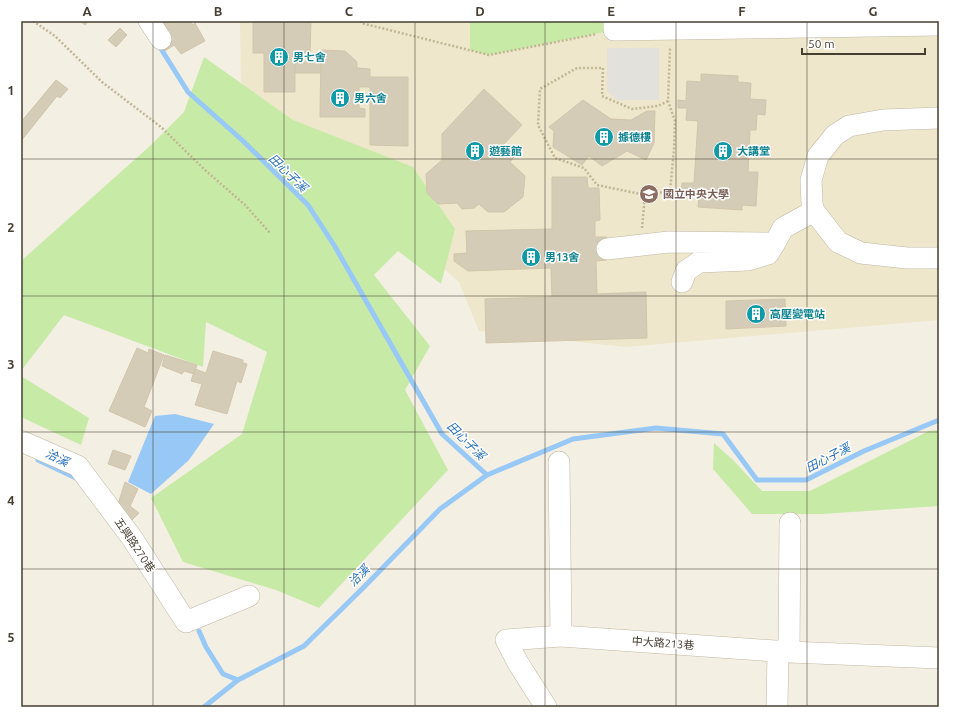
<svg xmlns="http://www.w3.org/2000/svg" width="960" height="728" viewBox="0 0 960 728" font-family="Ubuntu,'Noto Sans TC',sans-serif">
<rect width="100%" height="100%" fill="#f3efe2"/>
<!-- education -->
<path fill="#eee7cb" d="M240,21H939V320L626,347L479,331L459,282L258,105L241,82Z"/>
<!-- green -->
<path fill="#c7eba7" d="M470,21H614V30L489,55L470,50Z
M204,57L293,120L413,167L455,229L441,284L398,251L374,275L430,346L405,390L448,470L319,608L276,590L183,562L151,498L242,434L267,352L206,322L203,367L64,315L21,371V261L151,145L184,112Z
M21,376L89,418L81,445L21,417Z
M939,430V506L823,514H752L713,469L714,443L733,460L762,491H810L929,431Z"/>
<!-- parking -->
<path fill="#e3e1dc" d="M607,48H659V100H617L607,91Z"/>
<!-- water -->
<path fill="#98c8f6" d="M175,414L214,424L189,460L151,494L128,482L155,416Z"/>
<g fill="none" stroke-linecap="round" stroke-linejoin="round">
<!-- stream -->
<path stroke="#98c8f6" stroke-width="5" d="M158,44L188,92L242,140L308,205L334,245L442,434L487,475L573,439L656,428L723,434L757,480H806L864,451L939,420
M38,460L78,479
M199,631L206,647L223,674L238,680
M204,707L238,680L304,646L365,586L440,509L487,475"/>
</g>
<!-- building -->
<path fill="#d5ccb7" stroke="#d1c5aa" d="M80,21H88L85,25Z
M158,21H190L193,25L195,23L205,41L181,54L174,45L165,51L159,42Z
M253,21H311L310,53H295V92H264V53H253Z
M120,28L127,35L116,47L108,40Z
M321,50L345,51L357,62V68L370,69V77H408V146L370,145V87H359V108L365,109V117H320Z
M295,62H321V73H295Z
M701,74L738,76V82L751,83L750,99L766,100L765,115L757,114L756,130H750L748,172H758L756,206L742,205V210L698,207L699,197L681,196L682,183H694L698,121L686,120L687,108H678V100L686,101L687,81L701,82Z
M56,80L68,89L60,98L57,96L21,141V122Z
M484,89L522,125L503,145L515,156L510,162L525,176L523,197L504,212H488L479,204L474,208L462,209L457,203L438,204L427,193L426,174L442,160V134Z
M583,100L611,119L631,120L647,111H655L654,143L646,160L627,151L602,166L589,156L582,165L553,147L554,131L549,127Z
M552,177H587L588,188H599L600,220L595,221V237H607V260L596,261L597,294L646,292L647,338L486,343L485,299L552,297L551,268L468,271L454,261V254L467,253L466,231L552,229Z
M785,299L786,326L726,329V301Z
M137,348L148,353L149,349L164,355L144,407L152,411L145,427L109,411Z
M213,351L243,360V363L247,364L241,383L237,381L227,414L195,405L202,384L191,381L195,369L206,373Z
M165,355L197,365L194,374L184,371L182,374L162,366Z
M113,450L131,456L125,470L108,464Z
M125,482L138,489L130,506L139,513L132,520L112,505L119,501Z"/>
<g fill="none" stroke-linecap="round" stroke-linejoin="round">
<defs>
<path id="minor" d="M149,21L161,39
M614,21V30L939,25
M939,118L883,120L849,126L835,135L818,156L811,180L812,204L814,211L838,242L861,253L907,258H939
M607,249L669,242L775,243L783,228L814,211
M682,282L686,271L699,262L748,260L768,254L775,243
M21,441L78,466L132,538L186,622L249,596
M559,462L561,636L789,652L939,658
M789,652L790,523
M546,707L518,663L506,640L561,636
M777,707L778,651"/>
</defs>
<!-- minor casing -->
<use href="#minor" stroke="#bfb8a4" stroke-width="22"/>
<!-- path -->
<path stroke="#c2b694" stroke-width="2.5" stroke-dasharray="2 2" stroke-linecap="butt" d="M33,21L55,36L102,82L161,127L205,170L245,205L270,233
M361,21V23L489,55L597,34
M668,101L658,106L632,109L602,96L603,68H577L540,89L538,125L555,158L584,168L597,185L645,195L670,191L674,149L675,121L668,101L670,48
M642,228L645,195"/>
<!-- minor -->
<use href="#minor" stroke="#fff" stroke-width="21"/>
</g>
<!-- grid -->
<path fill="none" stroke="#453f32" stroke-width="1" stroke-opacity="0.55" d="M153,21V707M284,21V707M415,21V707M545,21V707M676,21V707M807,21V707M21,159H939M21,296H939M21,432H939M21,569H939"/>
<!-- icons -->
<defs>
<symbol id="building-disc" viewBox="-11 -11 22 22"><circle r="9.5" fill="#0f9aa8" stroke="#fff"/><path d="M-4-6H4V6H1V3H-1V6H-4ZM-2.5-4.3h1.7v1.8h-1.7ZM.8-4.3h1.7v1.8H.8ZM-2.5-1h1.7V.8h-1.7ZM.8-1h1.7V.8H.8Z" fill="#fff"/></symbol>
<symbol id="university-disc" viewBox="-11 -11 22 22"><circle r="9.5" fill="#8d6e63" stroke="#fff"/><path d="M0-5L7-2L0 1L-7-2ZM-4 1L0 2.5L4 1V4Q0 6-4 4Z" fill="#fff"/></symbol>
</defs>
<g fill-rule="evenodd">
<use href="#building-disc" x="268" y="46" width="22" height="22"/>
<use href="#building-disc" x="329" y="87" width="22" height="22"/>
<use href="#building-disc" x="593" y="126" width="22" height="22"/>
<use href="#building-disc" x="464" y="140" width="22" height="22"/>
<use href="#building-disc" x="712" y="140" width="22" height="22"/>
<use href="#university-disc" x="638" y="183" width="22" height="22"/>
<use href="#building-disc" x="520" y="246" width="22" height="22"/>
<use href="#building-disc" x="745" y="303" width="22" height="22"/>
</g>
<g text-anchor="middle" stroke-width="3" stroke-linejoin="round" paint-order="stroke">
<!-- culture labels -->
<g font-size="11" font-weight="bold" fill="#0d838f" stroke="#fff" text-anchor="start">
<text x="293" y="61">男七舍</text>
<text x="354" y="102">男六舍</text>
<text x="618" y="141">據德樓</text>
<text x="489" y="155">遊藝館</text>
<text x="737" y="155">大講堂</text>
<text x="545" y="261">男13舍</text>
<text x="770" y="318">高壓變電站</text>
</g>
<!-- education labels -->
<g font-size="11" font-weight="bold" fill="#785e54" stroke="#fff" text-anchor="start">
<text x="663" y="198">國立中央大學</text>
</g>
<!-- street labels -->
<g font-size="11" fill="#453f32" stroke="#fff">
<text transform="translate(135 545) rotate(56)" y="4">五興路270巷</text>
<text transform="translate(663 643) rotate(4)" y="4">中大路213巷</text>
</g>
<!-- water labels -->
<g font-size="12" font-style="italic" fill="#236eb9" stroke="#fff">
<text transform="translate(288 173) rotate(44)" y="4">田心子溪</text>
<text transform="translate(466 441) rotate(45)" y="4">田心子溪</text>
<text transform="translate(57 458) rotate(26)" y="4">洽溪</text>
<text transform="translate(828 458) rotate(-27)" y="4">田心子溪</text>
<text transform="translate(359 576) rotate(-45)" y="4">洽溪</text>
</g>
</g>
<!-- border -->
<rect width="960" height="728" fill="none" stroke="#ffffff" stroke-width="44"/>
<!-- scale -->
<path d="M802 48v6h123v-6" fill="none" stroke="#453f32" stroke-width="2"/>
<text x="808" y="48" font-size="12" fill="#453f32" stroke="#ffffff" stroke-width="3" paint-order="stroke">50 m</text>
<rect x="22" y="22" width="916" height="684" fill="none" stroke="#453f32" stroke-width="1.5"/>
<g font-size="13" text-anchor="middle" font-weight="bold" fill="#453f32">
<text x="87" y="16">A</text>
<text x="218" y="16">B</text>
<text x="349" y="16">C</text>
<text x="480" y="16">D</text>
<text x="611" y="16">E</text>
<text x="742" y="16">F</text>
<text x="873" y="16">G</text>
<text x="11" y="95">1</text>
<text x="11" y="232">2</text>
<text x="11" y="369">3</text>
<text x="11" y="505">4</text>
<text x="11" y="642">5</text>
</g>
</svg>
